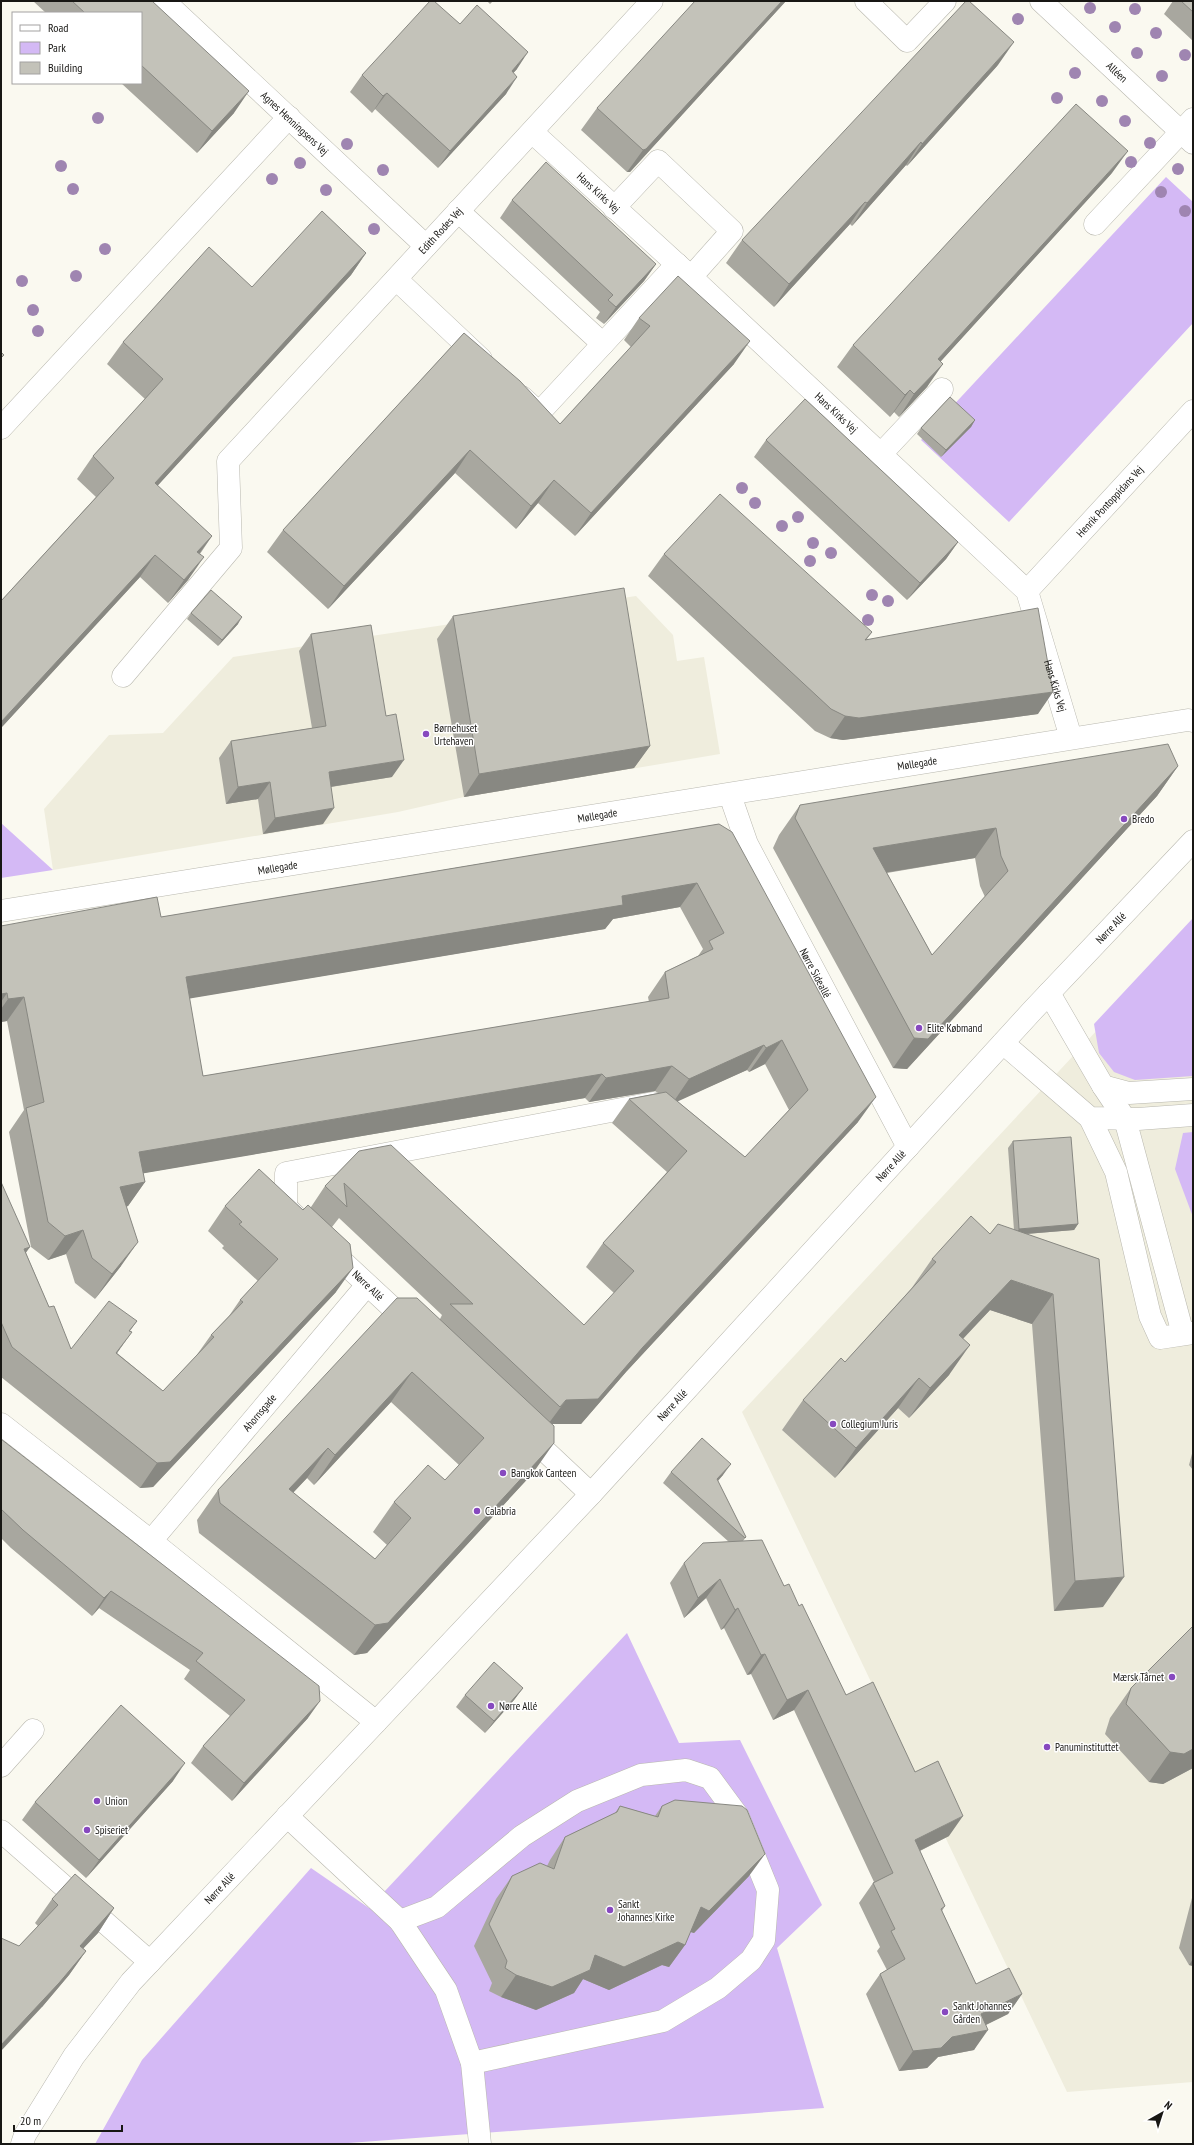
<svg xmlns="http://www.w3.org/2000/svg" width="1194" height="2145" viewBox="0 0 1194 2145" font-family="'PT Sans Narrow',sans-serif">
<rect width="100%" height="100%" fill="#faf9f0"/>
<!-- built -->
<path fill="#efeddd" d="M636,596L673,635L677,661L704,657L720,754L464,797L398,812L53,870L44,809L109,735L163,733L233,657Z
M1193,927V2082L1067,2092L742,1412Z"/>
<!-- green -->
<path fill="#d4b9f5" d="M1166,177L1193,202V323L1009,522L921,440Z
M1,823L53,870L1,878Z
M1193,918V1076L1135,1080L1114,1072L1099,1053L1094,1024Z
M1193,1132V1217L1175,1169L1183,1133Z
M627,1633L679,1743L740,1740L822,1905L777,1948L824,2108L335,2144H95L142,2060L311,1868L369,1908Z"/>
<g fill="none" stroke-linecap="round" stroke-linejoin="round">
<defs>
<g id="minor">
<path id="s1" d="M164,1L426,246"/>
<path d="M866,1L907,41L945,1"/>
<path id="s2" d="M1041,1L1193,143"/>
<path id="s3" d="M532,132L691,277L1027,591L1071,738"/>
<path d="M614,208L658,161L732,231L691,277"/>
<path d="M458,211L603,344"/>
<path d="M1095,224L1193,119"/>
<path d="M396,279L481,359"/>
<path d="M522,397L539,413L677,264"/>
<path d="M1,428L289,117"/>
<path d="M880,455L942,389"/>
<path id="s4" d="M1027,591L1193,411"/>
<path id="s5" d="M123,676L231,548L228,461L652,1"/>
<path id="s6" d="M730,795L747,844L908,1147"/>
<path id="s7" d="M1,911C397,850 792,782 1188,720L1193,721"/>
<path d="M1049,993L1103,1086L1129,1093L1193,1089"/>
<path d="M1003,1043L1090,1118L1138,1119L1193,1115"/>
<path d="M1103,1086L1125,1119L1183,1334"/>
<path d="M1090,1118L1116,1172L1150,1316L1160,1338L1193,1333"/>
<path d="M298,1219L286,1207V1173L653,1103"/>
<path id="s8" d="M330,1250L412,1326"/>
<path d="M1,1424L151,1541L376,1722"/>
<path d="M526,1433L591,1494"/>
<path id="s9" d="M151,1541L367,1285"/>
<path d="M1,1766L33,1730"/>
<path d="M287,1816L400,1921L446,1990L472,2063L480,2144"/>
<path d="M1,1831L150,1962"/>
<path d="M400,1921L437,1907L522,1836L577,1801L641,1775L686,1770L710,1778L738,1816L768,1890L764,1940L751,1960L718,1988L663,2021L472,2063"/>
<path id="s10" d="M22,2144L25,2135L74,2056L131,1982L591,1494L1032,1011L1193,841"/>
</g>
</defs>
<!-- minor casing -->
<use href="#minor" stroke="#b9b8af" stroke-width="23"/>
<!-- minor -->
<use href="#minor" stroke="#fff" stroke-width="22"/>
</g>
<!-- trees -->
<g fill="#9f85b1">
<circle cx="1090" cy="8" r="6"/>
<circle cx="1135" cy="9" r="6"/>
<circle cx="1018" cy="19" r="6"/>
<circle cx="1115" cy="27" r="6"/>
<circle cx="1156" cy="33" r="6"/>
<circle cx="1137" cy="53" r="6"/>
<circle cx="1185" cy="55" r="6"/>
<circle cx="1075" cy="73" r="6"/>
<circle cx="1162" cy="76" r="6"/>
<circle cx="1057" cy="98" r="6"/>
<circle cx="1102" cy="101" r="6"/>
<circle cx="98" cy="118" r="6"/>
<circle cx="1125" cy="121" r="6"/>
<circle cx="1150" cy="143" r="6"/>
<circle cx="347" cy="144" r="6"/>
<circle cx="1131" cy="162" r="6"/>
<circle cx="300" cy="163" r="6"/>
<circle cx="61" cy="166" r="6"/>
<circle cx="1178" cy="169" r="6"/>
<circle cx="383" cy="170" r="6"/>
<circle cx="272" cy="179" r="6"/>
<circle cx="73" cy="189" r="6"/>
<circle cx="326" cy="190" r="6"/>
<circle cx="1161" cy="192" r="6"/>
<circle cx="1185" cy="211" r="6"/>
<circle cx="374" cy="229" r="6"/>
<circle cx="105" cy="249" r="6"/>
<circle cx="76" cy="276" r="6"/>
<circle cx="22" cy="281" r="6"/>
<circle cx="33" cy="310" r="6"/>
<circle cx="38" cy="331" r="6"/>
<circle cx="742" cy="488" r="6"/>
<circle cx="755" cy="503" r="6"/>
<circle cx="798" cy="517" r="6"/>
<circle cx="782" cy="526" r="6"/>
<circle cx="813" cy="543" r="6"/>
<circle cx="831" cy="553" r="6"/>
<circle cx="810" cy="561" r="6"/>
<circle cx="872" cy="595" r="6"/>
<circle cx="888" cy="601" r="6"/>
<circle cx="868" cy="620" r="6"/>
</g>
<!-- wall -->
<path fill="#a8a79f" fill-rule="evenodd" d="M33,1H152L234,113L197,153L121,83H141V13H46Z
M487,1H493L490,4Z
M786,1L630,172H627L581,130L597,108Z
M1173,1H1193V41L1164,14Z
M460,24L517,69L513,73L506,94L438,168L375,109L372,113L350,92L362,75Z
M998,65L907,166L906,165L852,226L850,224L774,307L726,263L742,240Z
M1112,173L940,362L927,387L899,417L894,412L890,417L837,367L853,345Z
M512,200L656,264L644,281L604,324L596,318L600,312L500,218Z
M366,253L351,275L157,486L212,536L200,554L188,580L168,603L140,577L1,728V601L96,497L77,479L93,456L145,399L107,364L123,342L252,287Z
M639,318L734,364L575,536L538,503L516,529L455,473L328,609L267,552L283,530L464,333L560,424L631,347L624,340Z
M975,420L971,427L941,457L917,434L921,428Z
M766,440L958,542L946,559L907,600L754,457Z
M664,554L872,632L867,639L1038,714L843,740L830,738L815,731L648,576Z
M191,613L238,624L218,646L187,619Z
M453,616L650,746L634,768L464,797L437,639Z
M311,634L392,777L331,787L323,824L263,834L258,799L226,804L219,758L231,741L312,728L299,651Z
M1178,766L1157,796L907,1069L893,1068L773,848L779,835L800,805ZM975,858L980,886L985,897L932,955L887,873Z
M719,824L858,1122L626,1372L581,1424H552L533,1473L367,1653L354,1655L199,1533L197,1520L218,1490L440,1319L442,1315L339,1218L332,1227L336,1292L153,1487L140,1488L1,1377V1182L26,1253L49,1307L71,1349L137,1321L130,1331L117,1353L163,1391L196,1356L211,1335L229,1316L240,1300L258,1281L222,1248L224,1246L208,1231L225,1206L303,1210L311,1207L325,1186L359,1151L584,1325L614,1293L586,1267L603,1243L667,1172L612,1123L629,1099L658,1093L655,1091L589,1102L585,1098L143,1173L145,1182L128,1206L126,1207L121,1266L95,1299L75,1283L66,1254L48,1260L31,1247L9,1132L24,1110L7,1021L1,1022V926L161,917ZM680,907L703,949L698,956L665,972L648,997L649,1002L203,1076L189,998L605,929L613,919ZM765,1064L789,1110L745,1157L677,1101L747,1070L749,1072ZM391,1402L459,1465L445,1480L394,1502L373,1532L387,1545L375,1559L293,1493L307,1478L314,1485Z
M1013,1141L1078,1224L1074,1230L1026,1234L1099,1259L1103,1607L1054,1611L1032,1324L990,1310L963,1339L949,1375L909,1418L898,1408L835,1478L782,1430L803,1400L845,1362L911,1289L932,1259L990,1234L1014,1230L1008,1148Z
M1,1439L308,1718L232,1801L191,1763L203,1746L230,1716L184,1679L190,1670L99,1608L92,1616L11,1548L1,1538Z
M1193,1450V1470L1189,1465Z
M671,1472L723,1475L718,1481L746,1537L743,1541L784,1586L799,1606L846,1695L915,1772L949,1836L920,1851L945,1906L942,1911L976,1984L1022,1994L1008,2014L986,2025L974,2050L938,2057L927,2068L899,2071L866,1994L880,1974L887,1970L877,1951L880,1947L859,1903L873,1883L874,1882L794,1710L773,1720L751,1674L747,1675L724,1628L721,1630L706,1598L684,1618L670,1583L684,1563L729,1542L663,1483Z
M1193,1626V1768L1163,1784L1149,1782L1105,1734L1110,1718L1131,1688Z
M523,1688L514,1700L485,1733L456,1707L465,1695Z
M173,1781L86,1878L22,1820L35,1802Z
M620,1806L655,1816L662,1806L749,1876L694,1933L690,1932L685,1945L669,1967L662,1965L609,1990L583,1979L574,1993L536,2010L501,1997L489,1991L492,1983L474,1946L496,1899L512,1876L547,1866L550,1860L565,1837L615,1813Z
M1193,1894V1966L1189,1965L1179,1948Z
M52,1899L114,1908L98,1933L83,1948L86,1951L69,1975L42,2007L19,1946L38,1926L35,1923Z"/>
<!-- shaded-wall -->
<path fill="#888882" d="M782,1H786L630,172H627L643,150Z
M1014,42L998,65L907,166L922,144Z
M528,52L517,69L500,88L512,71Z
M517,77L506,94L438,168L450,151Z
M249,91L234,113L197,153L212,131Z
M387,93L372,113L383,96Z
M921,142L906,165L852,226L867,203Z
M1128,151L1112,173L922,382L938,359Z
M865,202L850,224L774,307L789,284Z
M366,253L351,275L139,506L155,483Z
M656,264L644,281L604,324L616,307Z
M750,341L734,364L575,536L591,513Z
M943,364L927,387L899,417L914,394Z
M910,390L894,412L890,417L905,395Z
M975,420L971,427L941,457L946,450Z
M470,450L455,473L328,609L344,586Z
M554,480L538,503L516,529L531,506Z
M212,536L196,558L197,552Z
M958,542L946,559L907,600L920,583Z
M155,555L140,577L1,728V722Z
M204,557L188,580L168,603L184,580Z
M242,617L238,624L218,646L222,640Z
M1053,692L1038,714L843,740L830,738L845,716Z
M650,746L634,768L464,797L479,774Z
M404,760L392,777L317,789L329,772Z
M1178,766L1157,796L907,1069L893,1068L914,1038Z
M270,782L258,799L226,804L238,787Z
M334,808L323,824L263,834L275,818Z
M996,828L975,858L852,878L873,848Z
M697,883L680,907L613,919L605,929L169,1002L186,977L622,896Z
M7,993L1,1002V994Z
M24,997L7,1021L1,1022V1009L8,999Z
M782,1040L765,1064L749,1072L766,1048Z
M764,1045L747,1070L672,1104L689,1079Z
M672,1066L655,1091L589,1102L606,1078Z
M602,1074L585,1098L122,1177L139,1152Z
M876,1097L858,1122L626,1372L581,1424H549L543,1431L566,1400L643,1347Z
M145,1182L128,1206L103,1211L120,1187Z
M1078,1224L1074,1230L1014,1235L1019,1229Z
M83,1230L66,1254L48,1260L65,1236Z
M138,1242L121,1266L95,1299L112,1274Z
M30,1247L13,1271L24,1249Z
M353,1268L336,1292L153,1487L140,1488L157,1463Z
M1011,1280L1053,1294L1032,1324L990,1310L938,1365L959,1335Z
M132,1332L115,1356L116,1353Z
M970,1345L949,1375L909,1418L930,1388Z
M412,1372L391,1402L314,1485L335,1455Z
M919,1378L898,1408L835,1478L856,1448Z
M554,1443L533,1473L367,1653L354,1655L375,1625Z
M328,1448L307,1478L268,1519L289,1489Z
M731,1464L723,1475L709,1490L717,1479Z
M1124,1577L1103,1607L1054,1611L1075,1581Z
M720,1579L706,1598L684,1618L698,1598Z
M111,1591L99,1608L92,1616L104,1598Z
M738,1608L724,1628L721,1630L735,1610Z
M765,1654L751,1674L747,1675L761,1655Z
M523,1688L514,1700L485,1733L494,1721Z
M808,1690L794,1710L773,1720L787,1700Z
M320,1701L308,1718L232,1801L244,1783Z
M1193,1749V1768L1163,1784L1149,1782L1170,1752Z
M185,1763L173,1781L86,1878L99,1860Z
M963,1816L949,1836L901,1860L915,1840Z
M765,1854L749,1876L694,1933L685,1930L701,1907Z
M114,1908L98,1933L63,1970L80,1946Z
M678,1942L685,1945L669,1967L662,1965L609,1990L583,1979L574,1993L536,2010L501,1997L516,1975L595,1955Z
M86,1951L69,1975L42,2007L1,2051V2045Z
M1193,1959V1966L1189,1965Z
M1022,1994L1008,2014L967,2034L981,2014Z
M988,2030L974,2050L938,2057L927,2068L899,2071L913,2051L952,2037Z"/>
<!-- building -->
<path fill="#c3c2b9" stroke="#888882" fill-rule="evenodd" d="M72,1H152L249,91L212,131L141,65V13H85Z
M430,1H434L460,24L477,5L528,52L512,71L517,77L450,151L387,93L383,96L362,75Z
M695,1H782L646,149L643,150L597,108Z
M966,1H969L1014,42L922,144L921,142L867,203L865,202L789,284L742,240Z
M1181,1H1193V12Z
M1076,104L1128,151L938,359L943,364L914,394L910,390L905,395L853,345Z
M546,162L656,264L616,307L608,300L613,295L512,200Z
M322,211L366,253L155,483L212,536L197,552L204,557L184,580L155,555L1,722V601L114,478L93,456L163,379L123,342L209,247L252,287Z
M678,276L750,341L591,513L554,480L531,506L470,450L344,586L283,530L464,333L520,381L560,424L650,326L639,318Z
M1,352L4,355L1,358Z
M950,397L975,420L946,450L921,428Z
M805,399L958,542L920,583L766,440Z
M720,494L872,632L865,640L1038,608L1053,692L859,718L845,716L831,709L664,554Z
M624,588L650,746L479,774L453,616Z
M211,590L242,617L222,640L191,613Z
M371,625L386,716L396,714L404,760L329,772L334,808L275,818L270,782L238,787L231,741L326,726L311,634Z
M1168,744L1178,766L928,1039L914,1038L795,818L800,805ZM996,828L1001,856L1008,871L932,955L873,848Z
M719,824L732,832L876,1097L643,1347L598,1399L566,1400L560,1407L450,1304H473L344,1183L347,1207L325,1186L359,1151L391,1145L584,1325L634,1271L603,1243L687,1151L629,1099L666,1092L745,1157L808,1090L782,1040L766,1048L764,1045L689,1079L672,1066L606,1078L602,1074L139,1152L145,1182L120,1187L138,1242L112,1274L92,1258L83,1230L65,1236L48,1222L26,1108L44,1102L24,997L8,999L7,993L1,994V926L157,897L161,917ZM697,883L724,933L709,941L713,949L665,972L669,998L203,1076L186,977L623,905L622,896Z
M1071,1137L1078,1224L1019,1229L1013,1141Z
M259,1169L303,1210L308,1205L350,1244L353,1268L170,1462L157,1463L12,1347L1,1322V1182L30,1247L24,1249L49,1307L54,1306L71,1349L109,1301L137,1321L129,1331L132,1332L116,1353L163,1391L214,1337L211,1335L243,1302L240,1300L278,1259L239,1224L242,1222L225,1206Z
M971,1216L990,1234L998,1224L1099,1259L1124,1577L1075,1581L1053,1294L1011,1280L959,1335L970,1345L930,1388L919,1378L856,1448L803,1400L841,1358L845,1362L936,1262L932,1259Z
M397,1298H417L554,1426V1443L388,1623L375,1625L220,1503L218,1490ZM412,1372L484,1438L445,1480L428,1465L394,1502L411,1518L375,1559L289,1489L328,1448L335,1455Z
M702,1438L731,1464L717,1479L746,1537L745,1538L671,1472Z
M1,1439L319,1686L320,1701L244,1783L203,1746L245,1700L196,1661L203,1653L111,1591L104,1598L23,1530L1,1509Z
M762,1540L784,1586L789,1584L799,1606L802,1604L846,1695L873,1682L915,1772L938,1761L963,1816L915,1840L945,1906L941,1909L976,1984L1009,1968L1022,1994L981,2014L988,2030L952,2037L941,2048L913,2051L880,1974L905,1959L891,1931L895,1929L873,1883L893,1873L808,1690L787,1700L765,1654L761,1655L738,1608L735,1610L720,1579L698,1598L684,1563L703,1543Z
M1193,1626V1749L1184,1754L1170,1752L1126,1704L1131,1688Z
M494,1662L523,1688L494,1721L465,1695Z
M121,1705L185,1763L99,1860L35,1802Z
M675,1800L742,1806L747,1810L765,1854L709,1911L701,1907L685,1945L678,1942L624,1967L595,1955L590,1970L552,1987L516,1975L505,1968L507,1961L489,1924L512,1876L540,1863L554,1869L565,1837L617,1812L620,1806L658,1817L662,1806Z
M75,1874L114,1908L80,1946L86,1951L59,1983L1,2045V1938L19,1946L58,1905L52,1899Z"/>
<!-- markers -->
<g fill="#8749bf" stroke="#fff" stroke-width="1.5">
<circle cx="426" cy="734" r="4"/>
<circle cx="1124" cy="819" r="4"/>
<circle cx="919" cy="1028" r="4"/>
<circle cx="833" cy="1424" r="4"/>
<circle cx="503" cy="1473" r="4"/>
<circle cx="477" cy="1511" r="4"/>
<circle cx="1172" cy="1677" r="4"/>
<circle cx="491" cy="1706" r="4"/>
<circle cx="1047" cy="1747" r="4"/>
<circle cx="97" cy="1801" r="4"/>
<circle cx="87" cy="1830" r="4"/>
<circle cx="610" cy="1910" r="4"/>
<circle cx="945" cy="2012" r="4"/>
</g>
<g text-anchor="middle" stroke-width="3" stroke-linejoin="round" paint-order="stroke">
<!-- street labels -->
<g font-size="11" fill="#181714" stroke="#fff">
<text dy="4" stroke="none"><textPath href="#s2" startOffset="104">Alléen</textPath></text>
<text dy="4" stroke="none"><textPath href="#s1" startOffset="179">Agnes Henningsens Vej</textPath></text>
<text dy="4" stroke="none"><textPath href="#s3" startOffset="90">Hans Kirks Vej</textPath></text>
<text dy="4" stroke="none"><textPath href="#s5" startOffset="568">Edith Rodes Vej</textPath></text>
<text dy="4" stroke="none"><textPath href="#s3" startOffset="414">Hans Kirks Vej</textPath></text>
<text dy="4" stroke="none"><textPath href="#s4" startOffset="122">Henrik Pontoppidans Vej</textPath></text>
<text dy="4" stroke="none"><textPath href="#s3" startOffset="774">Hans Kirks Vej</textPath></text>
<text dy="4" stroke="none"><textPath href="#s7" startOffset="928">Møllegade</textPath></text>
<text dy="4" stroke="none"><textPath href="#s7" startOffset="604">Møllegade</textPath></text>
<text dy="4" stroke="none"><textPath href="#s7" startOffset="280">Møllegade</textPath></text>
<text dy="4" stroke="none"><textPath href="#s10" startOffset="1635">Nørre Allé</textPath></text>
<text dy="4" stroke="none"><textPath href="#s6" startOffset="198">Nørre Sideallé</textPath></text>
<text dy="4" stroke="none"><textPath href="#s10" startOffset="1311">Nørre Allé</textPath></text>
<text dy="4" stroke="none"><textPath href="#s8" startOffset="52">Nørre Allé</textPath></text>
<text dy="4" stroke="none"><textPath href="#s10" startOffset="987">Nørre Allé</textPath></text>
<text dy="4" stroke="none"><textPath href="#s9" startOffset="168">Ahornsgade</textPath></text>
<text dy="4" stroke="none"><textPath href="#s10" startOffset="325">Nørre Allé</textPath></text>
</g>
<!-- poi labels -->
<g font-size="11" fill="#181714" stroke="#fff" text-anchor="start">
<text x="434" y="732">Børnehuset<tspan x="434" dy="13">Urtehaven</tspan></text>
<text x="1132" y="823">Bredo</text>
<text x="927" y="1032">Elite Købmand</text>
<text x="841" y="1428">Collegium Juris</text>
<text x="511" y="1477">Bangkok Canteen</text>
<text x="485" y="1515">Calabria</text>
<text x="1164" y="1681" text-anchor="end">Mærsk Tårnet</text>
<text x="499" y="1710">Nørre Allé</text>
<text x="1055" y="1751">Panuminstituttet</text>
<text x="105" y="1805">Union</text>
<text x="95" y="1834">Spiseriet</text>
<text x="618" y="1908">Sankt<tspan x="618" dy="13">Johannes Kirke</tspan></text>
<text x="953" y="2010">Sankt Johannes<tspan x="953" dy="13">Gården</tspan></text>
</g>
</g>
<!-- border -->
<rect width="1194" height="2145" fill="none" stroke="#181714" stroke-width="4"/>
<!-- legend -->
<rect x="12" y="12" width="130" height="72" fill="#ffffff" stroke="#a3a2a1"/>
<rect x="20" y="25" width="20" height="6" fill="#ffffff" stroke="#a3a2a1"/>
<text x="48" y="32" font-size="12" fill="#181714">Road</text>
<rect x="20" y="42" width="20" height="12" fill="#d4b9f5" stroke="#a3a2a1"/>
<text x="48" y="52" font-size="12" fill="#181714">Park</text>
<rect x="20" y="62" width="20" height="12" fill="#c3c2b9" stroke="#a3a2a1"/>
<text x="48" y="72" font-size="12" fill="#181714">Building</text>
<!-- north arrow -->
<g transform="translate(1162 2113) rotate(39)" stroke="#ffffff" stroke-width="3" paint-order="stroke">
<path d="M0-3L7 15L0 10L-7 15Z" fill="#181714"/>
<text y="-6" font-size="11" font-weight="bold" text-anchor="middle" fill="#181714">N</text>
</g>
<!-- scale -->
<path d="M14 2125v6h108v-6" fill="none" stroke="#181714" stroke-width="2"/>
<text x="20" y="2125" font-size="12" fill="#181714" stroke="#ffffff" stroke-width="3" paint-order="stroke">20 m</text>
</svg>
